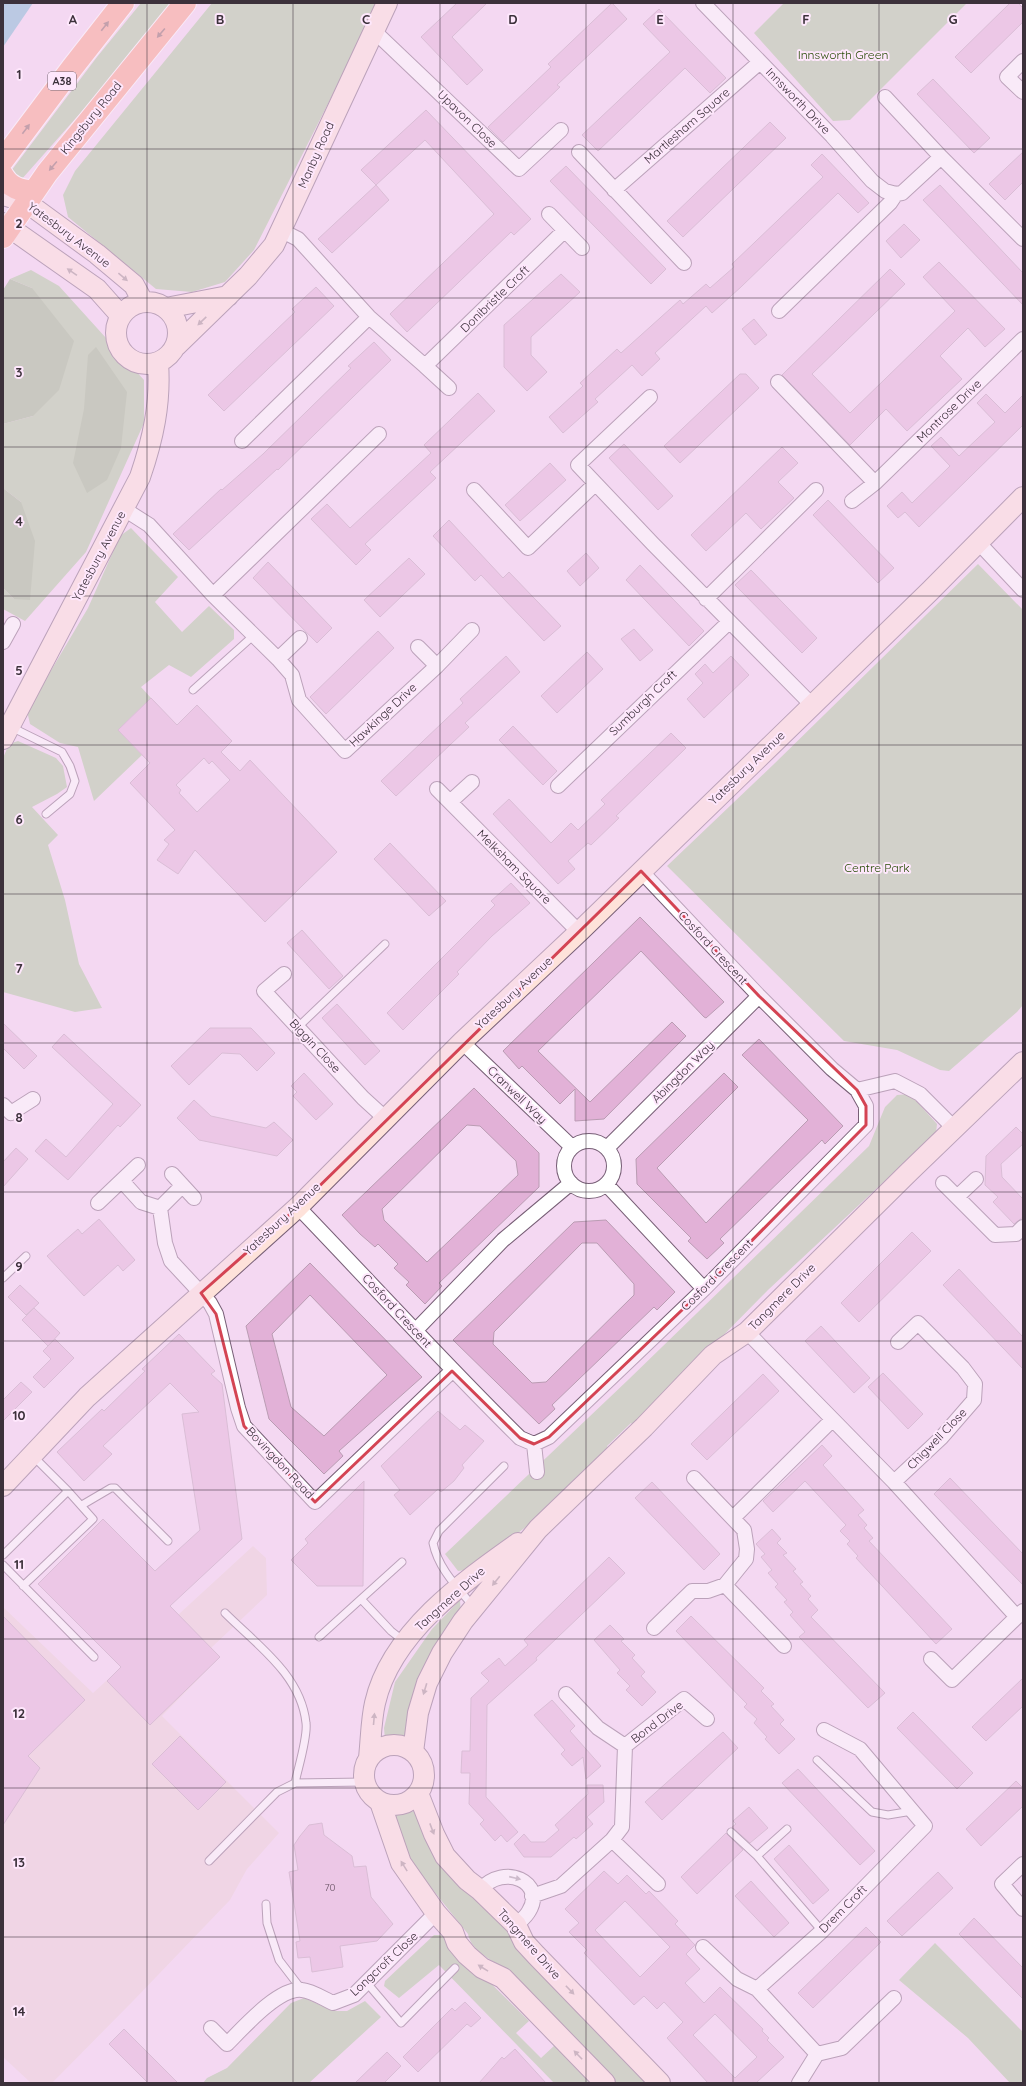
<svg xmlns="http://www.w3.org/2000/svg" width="1026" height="2086" viewBox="0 0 1026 2086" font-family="Quicksand,sans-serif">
<rect width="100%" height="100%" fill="#f4d8f2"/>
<!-- commercial -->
<path fill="#ebd1d5" d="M253,1546L266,1558L267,1595L211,1648L220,1657L162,1716L279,1833L247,1869L230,1900L134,2000L52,2083H31L3,2057V1607L93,1693Z"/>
<!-- green -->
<path fill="#a9c799" d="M141,3H178L21,180L11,171L97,57Z
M212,3H379L254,250L225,282L192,292L156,289L68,217L63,195L75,171Z
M784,3H967L850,120L833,121L754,33Z
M31,270L59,286L144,380V423L86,552L25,621L3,609V588L14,599L21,502L3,488V424L33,416L32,288L10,279Z
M131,528L178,577L155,602L182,632L209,606L234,630V639L191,677L169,665L141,687L151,698L118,730L142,755L94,801L78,747L60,743L30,724L27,711L88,608L120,536Z
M978,564L1023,610V1005L1017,1012L949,1071L940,1070L897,1050L844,1041L667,866L774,764Z
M18,741L56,758L63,766L67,787L57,794L32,807L58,835L48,845L65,900L79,964L102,1008L75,1012L3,992V758L9,744Z
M910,1094L937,1124L936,1133L768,1290L634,1426L631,1423L607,1446L609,1450L547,1510L473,1569L458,1571L445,1554L628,1380L869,1146L885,1107L897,1095Z
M460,1600L461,1615L409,1743L385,1740L384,1728L395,1682L432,1629Z
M420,1810L483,1900L653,2083H615L504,1967C490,1960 471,1950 468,1934L413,1865L402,1846L394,1815Z
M434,1935H445L455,1948L529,2021L516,2033L541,2058L555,2045L595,2083H554L439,1965L399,1998L384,1986L385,1981Z
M935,1943L1023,2032V2083H1010L968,2038L899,1980Z
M304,1998L334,2011H347L365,2001L381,2017L309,2083H203L207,2078L227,2068L291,2003Z"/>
<!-- forest -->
<path fill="#95b485" d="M10,279L32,288L74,341L59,390L33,416L3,424V290Z
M96,347L127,392L121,448L107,480L87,493L73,463L84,409L88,355Z
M3,488L21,502L35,541L30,600L14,599L3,588Z"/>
<!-- water -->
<path fill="#77b7d0" d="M3,3H33L3,47Z"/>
<!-- building -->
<path fill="#e2b1d7" stroke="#ba9cb3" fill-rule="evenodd" d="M457,3H487L452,37L483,70L467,85L421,37Z
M612,3L627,19L557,85L560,87L503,142L488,127L551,67L548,64Z
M1010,3H1018L1023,8V22L971,73L955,57Z
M659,9L726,78L710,93L685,68L598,151L582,135L670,52L643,24Z
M933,79L990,138L974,153L917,94Z
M426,110L531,219L514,235L511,232L407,332L390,314L494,214L425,140L376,185L361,170Z
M770,122L786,138L683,237L667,221Z
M1023,152V182L1005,200L989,184Z
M822,154L869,203L858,213L838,193L741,287L712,313L706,306L655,353L660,359L642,376L632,365L595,399L598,402L563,433L549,417L583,386L580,383L617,349L621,353L680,300L683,304L706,284L710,288L734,267L732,264L823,177L811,165Z
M566,166L666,269L651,284L550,181Z
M376,185L389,200L332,253L318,239Z
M940,185L1023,273V305L923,200Z
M904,224L920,240L901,258L886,241Z
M939,262L1005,329L985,347L968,328L940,356L962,379L907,431L886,409L850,445L782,375L890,269L905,284L812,374L850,413L955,311L923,277Z
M561,274L580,292L531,337V355L547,372L527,391L504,367V325Z
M316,287L334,306L224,411L208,395L295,312L292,309Z
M754,319L767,335L755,345L742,329Z
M374,342L391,360L278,470L277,469L189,550L173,534L221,489L222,490L263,454L351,368L348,366Z
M740,374H746L759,388L680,463L664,446Z
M478,393L495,411L430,472L436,478L365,544L371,550L356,565L311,519L327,504L350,528L431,453L424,445Z
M986,394L1005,413L1023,395V425L919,527L905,512L898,518L887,506L902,492L912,503L950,466L931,446L941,437L959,456L995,422L977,403Z
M624,444L673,496L658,510L609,458Z
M782,447L798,463L778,482L794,498L761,529L746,513L706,551L691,535Z
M550,463L566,480L520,521L505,505Z
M828,500L894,568L878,583L813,515Z
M449,520L503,578L509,572L561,626L544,641L481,575L475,581L433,536Z
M586,553L599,568L580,586L567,571Z
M409,558L425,574L380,617L364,600Z
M268,562L332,628L317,643L253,578Z
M640,565L704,631L689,646L626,580Z
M751,570L817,638L802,653L735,585Z
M634,629L653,650L640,661L621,639Z
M378,631L394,648L326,714L310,697Z
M587,652L603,669L557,713L541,696Z
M506,656L520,672L465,723L469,727L396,796L381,781L463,703L460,699Z
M731,656L749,675L704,718L687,699L703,683L695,674L705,664L713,673Z
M151,698L177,725L197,705L232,741L221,752L240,771L250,760L337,852L265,922L195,850L178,874L157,860L169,844L164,840L175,830L130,783L150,763L118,730ZM204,758L209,764L212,761L230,780L197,812L179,793L181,790L176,785Z
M513,726L557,771L543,785L499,740Z
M671,733L686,748L616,816L619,818L591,845L588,843L568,861L575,869L558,884L493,814L509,799L551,843L571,823L578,830L605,804L601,800Z
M390,843L446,901L429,916L374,859Z
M511,883L530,903L492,936L457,972L459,974L403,1030L387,1013L495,905L491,901Z
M640,917L724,1002L706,1018L704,1017L641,951L538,1051L590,1102L672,1022L686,1036L604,1119L575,1121V1089L560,1104L522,1066L519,1069L503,1051Z
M302,930L343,976L329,989L287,943Z
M337,1004L380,1051L365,1065L322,1018Z
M3,1023L37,1056L24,1069L3,1048Z
M210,1028H251L275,1053L257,1071L240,1054L222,1053L189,1085L171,1066Z
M64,1034L141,1105L120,1127L118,1125L68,1180L35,1151L46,1139L66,1157L113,1104L52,1047Z
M759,1039L843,1126L825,1144L822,1140L720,1239L724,1243L707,1259L688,1241L691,1238L637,1184L636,1159L724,1073L738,1087L657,1168L706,1223L808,1120L742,1055Z
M304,1073L333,1104L316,1120L293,1096L297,1092L291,1086Z
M474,1088L539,1153V1187L439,1283L442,1286L425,1304L406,1285L409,1282L394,1268L398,1264L378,1244L375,1247L360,1234L342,1215ZM467,1125L480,1126L516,1161L518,1175L427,1262L384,1220L382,1209Z
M194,1100L211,1116L266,1128L274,1122L293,1140L277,1156L199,1140L177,1118Z
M1016,1127L1023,1134V1144L1001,1164L1002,1177L1023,1199V1217L1014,1224L993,1202L998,1197L985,1185L986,1156Z
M16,1148L28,1159L3,1187V1162Z
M99,1219L135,1260L123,1271L118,1265L84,1296L47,1256L78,1229L82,1234Z
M606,1220L675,1292L657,1310L654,1307L552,1405L555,1409L539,1424L453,1340L574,1222ZM582,1243H597L634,1284V1295L546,1382L532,1383L493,1344L494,1332Z
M912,1232L931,1251L859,1322L841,1303Z
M310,1263L422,1377L339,1451L343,1456L324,1474L269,1419L246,1326ZM310,1295L387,1375L324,1436L291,1407L272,1334Z
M959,1269L1023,1337V1369L943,1285Z
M20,1285L39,1303L26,1315L8,1297Z
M34,1308L60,1333L48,1346L22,1320Z
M821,1326L870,1378L854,1393L805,1341Z
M179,1334L215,1371L211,1374L222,1384L242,1539L170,1606L220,1657L150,1725L107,1681L121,1667L38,1584L103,1519L155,1571L200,1530L182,1414L199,1412L170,1383L103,1446L112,1454L84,1481L57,1452L102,1409L104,1411L145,1371L142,1369Z
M55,1339L74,1358L44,1388L33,1377L51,1359L43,1351Z
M883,1373L923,1414L908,1429L868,1387Z
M763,1374L779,1391L707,1460L691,1444Z
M21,1382L32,1392L3,1421V1400Z
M438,1411L460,1430L465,1425L484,1441L462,1465L464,1468L454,1481L441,1492L438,1489L410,1515L394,1495L400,1490L381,1466Z
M822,1445L832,1456L823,1465L864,1510L858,1515L867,1525L864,1528L873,1538L869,1541L952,1629L936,1644L856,1558L858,1556L847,1544L850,1541L840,1531L846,1525L805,1481L773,1512L763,1501Z
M950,1478L1023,1554V1585L934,1494Z
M364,1481L363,1586H317L291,1560L308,1543L305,1539Z
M652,1482L720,1554L704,1570L635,1498Z
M772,1529L781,1539L777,1543L787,1553L783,1555L796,1569L793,1571L803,1582L800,1584L811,1596L808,1599L818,1610L811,1617L885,1693L868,1708L799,1637L805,1632L790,1615L793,1612L784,1602L787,1600L775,1587L778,1584L768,1573L772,1570L761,1557L765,1554L756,1544Z
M609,1557L625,1573L536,1658L537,1660L487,1705L486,1797L518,1832L507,1842L501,1835L495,1841L480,1824L484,1820L469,1804L470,1773H461L462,1751H470L471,1698L489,1681L481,1673L499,1658L505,1666L528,1645L524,1640Z
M3,1616L85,1700L28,1756L40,1768L3,1825Z
M691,1616L764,1688L761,1691L774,1704L771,1706L784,1720L780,1724L795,1739L779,1754L765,1739L767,1737L754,1723L757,1719L744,1707L747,1704L676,1631Z
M610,1625L624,1639L621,1641L635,1655L632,1658L645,1672L641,1676L656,1692L642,1706L626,1690L630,1686L617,1673L620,1670L594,1640Z
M1023,1678V1706L986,1741L972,1727Z
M552,1700L575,1726L570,1731L601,1766L586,1779L583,1757L572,1766L561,1754L565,1750L534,1715Z
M913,1712L973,1773L957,1789L897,1728Z
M723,1732L738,1748L662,1820L645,1802Z
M180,1736L226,1782L198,1810L152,1764Z
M798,1769L875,1851L860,1865L782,1783Z
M1016,1781L1023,1788V1806L981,1846L966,1829Z
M587,1785H603L604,1802L587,1817L593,1824L576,1839L574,1837L551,1857H524L514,1844L524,1834L531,1842H545L559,1830L555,1825L588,1794Z
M749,1807L768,1828L750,1843L732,1827L736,1824L733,1821Z
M322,1823L324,1835L352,1856L354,1867L366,1866L371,1897L393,1924L377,1941L340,1946L343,1967L312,1972L310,1957L298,1958L296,1942L300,1941L289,1872L298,1870L294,1845L300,1836L309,1825Z
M726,1833L743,1850L697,1894L681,1877Z
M789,1845L829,1890L813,1904L774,1859Z
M604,1871L618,1884L627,1875L646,1894L649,1891L678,1921L675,1924L695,1945L686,1954L700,1969L685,1983L704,2003L720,1987L763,2029L762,2031L769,2038L767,2040L784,2057L756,2083H708L667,2038L683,2022L664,2002L657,2009L644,1996L634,2005L584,1953L587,1950L569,1932L579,1923L565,1909ZM625,1901L670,1947L640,1977L595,1930ZM715,2014L757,2057L735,2078L693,2035Z
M938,1872L953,1888L902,1936L887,1921Z
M751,1881L789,1923L774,1937L735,1896Z
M974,1918L1023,1968V1999L959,1934Z
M866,1927L881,1942L813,2008L798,1993Z
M465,2002L481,2018L471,2027L467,2024L418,2072L403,2057L452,2008L455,2011Z
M124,2029L178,2083H148L109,2044Z
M515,2049L546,2083H479L502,2057L504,2059Z
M387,2052L401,2066L384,2083H355Z"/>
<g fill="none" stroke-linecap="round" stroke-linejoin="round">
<defs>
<path id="lane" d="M193,690L254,635
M11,727L62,752L70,766L75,781L70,794L46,814
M297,1028L385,944
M3,1278L26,1256
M82,1505L111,1488H115L168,1541
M3,1555L68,1491L33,1456
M3,1565L94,1657
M23,1586L93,1519L68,1491
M361,1599L402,1562
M473,1606C457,1587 438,1568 433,1543L439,1531L504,1466
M225,1613C257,1645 301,1675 306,1723C308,1737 298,1768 295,1783
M319,1637L361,1599L391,1631L405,1642
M817,1760L872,1812L888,1815L912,1811
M731,1832L757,1856L822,1931
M757,1856L787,1829
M209,1861L277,1792L295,1783L364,1782
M266,1904L267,1923L279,1960L302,1990
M367,1983L401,2023L455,1968"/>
<path id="street" d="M703,3L832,136L872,181L885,191L896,194L902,193L941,157L1023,239
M373,30L519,169L561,130
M1023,92L1007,77L1023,61
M885,97L941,157
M579,152L684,263
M614,190L760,62
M549,214L582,248
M282,231L298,239L369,317L425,366L564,231
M779,311L890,203L896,194
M425,366L449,388
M778,382L875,483
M650,397L578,465L653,544L812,705
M242,441L369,317
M474,490L528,548L595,484
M852,501L875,483L1023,339
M124,509L149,525L213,595L278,659L292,675L299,700L345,751L437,666L472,630
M977,541L1023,590
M213,595L379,434
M706,599L816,490
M3,642L13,624
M418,647L437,666
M278,659L300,638
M558,786L729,622
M437,789L579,932
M450,802L472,782
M284,974L264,991L363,1098L386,1119
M462,1042L572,1147
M857,1090L895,1081L920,1094L954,1128
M3,1105L11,1113L33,1099
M564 1166a25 25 0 1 1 50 0a25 25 0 1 1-50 0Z
M607,1148L759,996
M172,1174L194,1198
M122,1181L141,1202L160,1208L182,1186
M943,1183L995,1235L1016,1234L1023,1227
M606,1184L704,1289
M957,1197L976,1179
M98,1203L138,1165
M298,1207C372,1284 444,1363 520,1438L534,1444L549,1437L704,1289L866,1125V1106L857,1090L832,1069L759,996L641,871
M160,1208L165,1243L171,1261L210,1303L216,1314L238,1408L244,1426L315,1502L452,1371
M416,1330L503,1240L571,1183
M747,1332L894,1482L1017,1617
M534,1444L537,1472
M694,1478L744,1530L747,1549L746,1559L725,1585
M894,1482L941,1438L974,1400L975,1384L963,1368L918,1323L898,1342
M733,1518L832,1420
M654,1628L692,1591H708L725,1585L784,1646
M931,1659L952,1680L1023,1611
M566,1694L598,1728L625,1746
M612,1840L658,1884
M1023,1864L1002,1884L1023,1909
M480,1890C505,1862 546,1883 529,1911C526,1917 520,1921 516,1925
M532,1896L561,1886L612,1840L622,1827L625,1746L684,1699L707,1719
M703,1947L737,1979L757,1989
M211,2028L227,2044C243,2028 279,1987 302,1990C312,1991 324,1999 333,2003L354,1995L436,1913
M817,2054L842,2048L894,1998
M799,2083L817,2054L757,1989L822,1931L925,1826L860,1749L824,1730"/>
<path id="secondary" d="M3,195L26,202L97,254L134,285L143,302
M3,223L97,289L121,316
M116 333a31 31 0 1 1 62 0a31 31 0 1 1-62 0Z
M166,308L228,296
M176,346L248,276L274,245L387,3
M3,739L140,477C153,439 161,403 158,363
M3,1486L87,1397L298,1207L462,1042L579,932L930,591L1023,497
M364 1775a30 30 0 1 1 60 0a30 30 0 1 1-60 0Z
M413,1752L418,1713L427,1683L442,1653L463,1621L538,1529L644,1427L713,1355L747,1332L909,1172L1023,1062
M369,1758C371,1740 371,1720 375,1703C391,1633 463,1582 518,1543
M418,1793L434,1834L445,1856L467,1880L480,1890L516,1925L524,1942L536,1955L660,2083
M380,1802L401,1863L436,1913L453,1932L457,1943L467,1955L482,1968L503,1978L605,2083"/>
<path id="highway" d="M3,160L72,68L123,3
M3,176C10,188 20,190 33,192
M3,237L47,173L185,3"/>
</defs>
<!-- lane casing -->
<use href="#lane" stroke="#775f76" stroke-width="9"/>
<!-- street casing -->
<use href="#street" stroke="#775f76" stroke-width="16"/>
<!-- secondary casing -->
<use href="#secondary" stroke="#775f76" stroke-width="22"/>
<!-- highway casing -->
<use href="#highway" stroke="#fff" stroke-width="24"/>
<!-- lane -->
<use href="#lane" stroke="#fff" stroke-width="7"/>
<!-- street -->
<use href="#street" stroke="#fff" stroke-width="14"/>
<!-- secondary -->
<use href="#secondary" stroke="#fee2da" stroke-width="20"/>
<!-- highway -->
<use href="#highway" stroke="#fa9d84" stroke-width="22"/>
</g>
<!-- one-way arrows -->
<defs><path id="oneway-solid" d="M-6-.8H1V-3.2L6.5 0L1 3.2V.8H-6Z"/></defs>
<g fill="#885c58">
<use href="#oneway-solid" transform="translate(105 26) rotate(-52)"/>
<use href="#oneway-solid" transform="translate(161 33) rotate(130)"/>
<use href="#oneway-solid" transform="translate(26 129) rotate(-53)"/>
<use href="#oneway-solid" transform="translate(53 166) rotate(130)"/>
</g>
<g fill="#9d8a8a">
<use href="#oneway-solid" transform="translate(72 272) rotate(-146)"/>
<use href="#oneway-solid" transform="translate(123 277) rotate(40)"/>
<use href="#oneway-solid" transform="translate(202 321) rotate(136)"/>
<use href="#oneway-solid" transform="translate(496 1581) rotate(129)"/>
<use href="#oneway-solid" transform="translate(425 1689) rotate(107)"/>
<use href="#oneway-solid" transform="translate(374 1719) rotate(-85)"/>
<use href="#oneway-solid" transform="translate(432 1829) rotate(69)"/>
<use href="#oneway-solid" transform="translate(404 1866) rotate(-122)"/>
<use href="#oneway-solid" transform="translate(483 1968) rotate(-148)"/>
<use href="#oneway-solid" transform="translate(570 1990) rotate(46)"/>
<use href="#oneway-solid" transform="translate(578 2055) rotate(-134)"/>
</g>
<use fill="#9e989d" href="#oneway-solid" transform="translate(515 1878) rotate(13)"/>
<!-- marked area -->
<path d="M0 0H1026V2086H0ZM641,871L759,996L857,1090L866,1106V1125L704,1289L549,1437L534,1444L520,1438L452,1371L315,1502L244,1426L216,1314L201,1293L298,1207Z" fill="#f4d8f2" fill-opacity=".55" fill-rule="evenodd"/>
<path fill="none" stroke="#d44453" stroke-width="3" stroke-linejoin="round" d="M641,871L759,996L857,1090L866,1106V1125L704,1289L549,1437L534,1444L520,1438L452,1371L315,1502L244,1426L216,1314L201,1293L298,1207Z"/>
<!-- grid -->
<path fill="none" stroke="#3c313b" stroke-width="1" stroke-opacity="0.55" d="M147,3V2083M293,3V2083M440,3V2083M586,3V2083M733,3V2083M879,3V2083M3,149H1023M3,298H1023M3,447H1023M3,596H1023M3,745H1023M3,894H1023M3,1043H1023M3,1192H1023M3,1341H1023M3,1490H1023M3,1639H1023M3,1788H1023M3,1937H1023"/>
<g text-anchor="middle" stroke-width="4" stroke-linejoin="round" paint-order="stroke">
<!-- number labels -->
<g font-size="10" fill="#665162">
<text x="330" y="1891">70</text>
</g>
<!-- shield labels -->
<rect fill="#fee7fc" stroke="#766875" stroke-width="1" x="48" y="72" width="28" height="18" rx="3"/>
<g font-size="11" font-weight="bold" fill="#3c313b">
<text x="62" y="85">A38</text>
</g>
<!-- park labels -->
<g font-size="12" fill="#264c05" stroke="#fee7fc">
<text x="843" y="59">Innsworth Green</text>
<text x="877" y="872">Centre Park</text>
</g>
<!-- street labels -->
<g font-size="12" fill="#3c313b" stroke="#fee7fc">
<text transform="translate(798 101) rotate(46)" y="4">Innsworth Drive</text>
<text transform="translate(91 118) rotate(-51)" y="4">Kingsbury Road</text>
<text transform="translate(467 119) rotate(44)" y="4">Upavon Close</text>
<text transform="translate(687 126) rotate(-41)" y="4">Martlesham Square</text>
<text transform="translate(316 155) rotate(-66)" y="4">Manby Road</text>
<text transform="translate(69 235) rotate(37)" y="4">Yatesbury Avenue</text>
<text transform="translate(495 299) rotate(-44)" y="4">Donibristle Croft</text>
<text transform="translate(949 411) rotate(-44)" y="4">Montrose Drive</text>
<text transform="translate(99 556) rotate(-62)" y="4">Yatesbury Avenue</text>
<text transform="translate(643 703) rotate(-44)" y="4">Sumburgh Croft</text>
<text transform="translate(383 715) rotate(-43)" y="4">Hawkinge Drive</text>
<text transform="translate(747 768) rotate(-44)" y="4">Yatesbury Avenue</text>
<text transform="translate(514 867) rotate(45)" y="4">Melksham Square</text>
<text transform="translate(713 948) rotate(47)" y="4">Cosford Crescent</text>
<text transform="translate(514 993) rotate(-43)" y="4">Yatesbury Avenue</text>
<text transform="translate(315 1046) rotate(47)" y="4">Biggin Close</text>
<text transform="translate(683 1072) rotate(-45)" y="4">Abingdon Way</text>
<text transform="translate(517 1095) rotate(44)" y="4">Cranwell Way</text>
<text transform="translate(282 1219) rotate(-43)" y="4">Yatesbury Avenue</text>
<text transform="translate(717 1275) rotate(-45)" y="4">Cosford Crescent</text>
<text transform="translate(782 1297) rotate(-45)" y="4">Tangmere Drive</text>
<text transform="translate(397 1311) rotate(47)" y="4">Cosford Crescent</text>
<text transform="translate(937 1439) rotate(-46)" y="4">Chigwell Close</text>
<text transform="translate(280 1463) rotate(47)" y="4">Bovingdon Road</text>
<text transform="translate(450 1599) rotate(-42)" y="4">Tangmere Drive</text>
<text transform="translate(657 1722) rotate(-37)" y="4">Bond Drive</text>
<text transform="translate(843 1909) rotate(-45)" y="4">Drem Croft</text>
<text transform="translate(529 1944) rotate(49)" y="4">Tangmere Drive</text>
<text transform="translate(384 1964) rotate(-43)" y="4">Longcroft Close</text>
</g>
</g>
<g font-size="13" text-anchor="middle" font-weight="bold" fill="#3c313b" stroke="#fee7fc" stroke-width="4" stroke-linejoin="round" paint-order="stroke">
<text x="73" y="24">A</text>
<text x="220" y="24">B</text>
<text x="366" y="24">C</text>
<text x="513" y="24">D</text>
<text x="660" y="24">E</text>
<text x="806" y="24">F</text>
<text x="953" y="24">G</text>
<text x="19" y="79">1</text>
<text x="19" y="228">2</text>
<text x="19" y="377">3</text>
<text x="19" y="526">4</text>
<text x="19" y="675">5</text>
<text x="19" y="824">6</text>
<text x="19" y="973">7</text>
<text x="19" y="1122">8</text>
<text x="19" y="1271">9</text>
<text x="19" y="1420">10</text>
<text x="19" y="1569">11</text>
<text x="19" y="1718">12</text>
<text x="19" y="1867">13</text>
<text x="19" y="2016">14</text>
</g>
<!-- border -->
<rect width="1026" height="2086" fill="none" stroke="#3c313b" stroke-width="8"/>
</svg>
